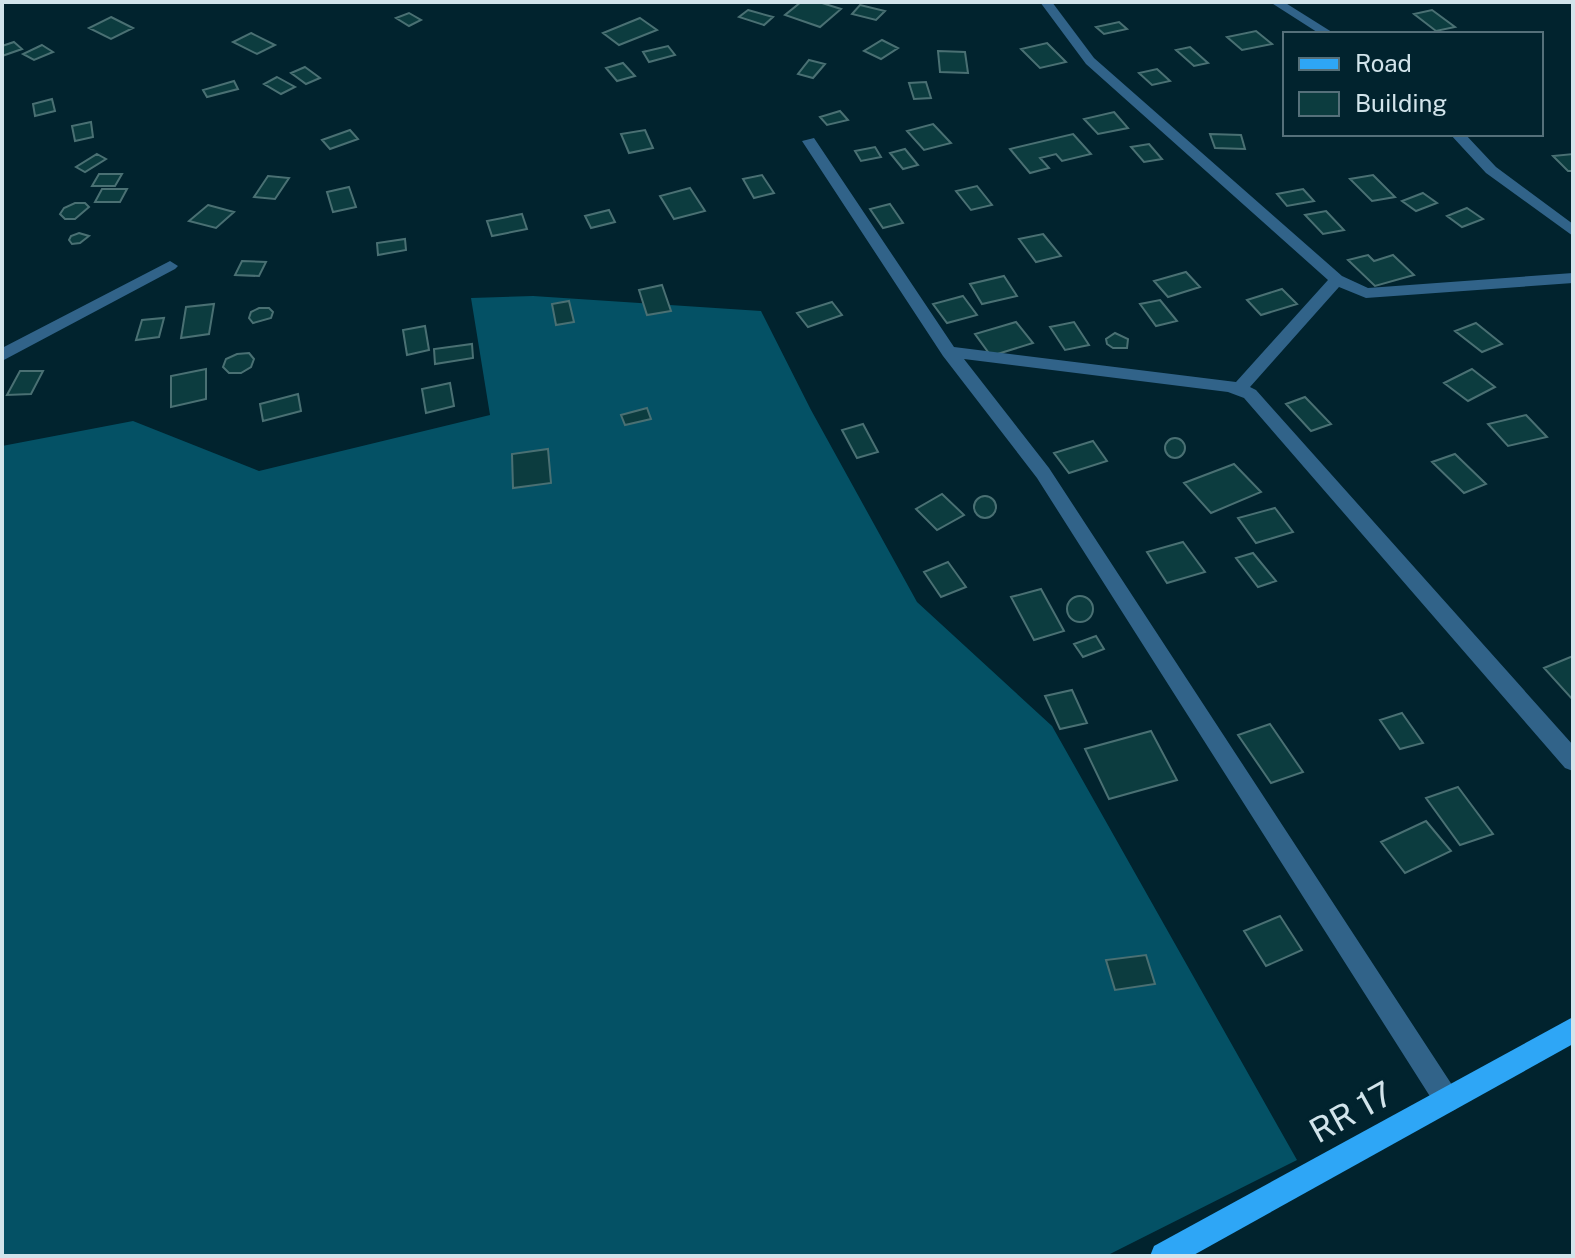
<svg xmlns="http://www.w3.org/2000/svg" width="1575" height="1258" viewBox="0 0 1575 1258" font-family="'Public Sans',sans-serif">
<rect width="100%" height="100%" fill="#01232e"/>
<!-- forest -->
<path fill="#045165" d="M533,296L761,311L811,410L917,602L1052,726L1297,1160L1106,1256H2V446L133,421L259,471L490,415L471,298Z"/>
<!-- building -->
<path fill="#0c3c3f" stroke="#4a7073" stroke-width="2" d="M801,2H819L841,9L820,27L785,15Z
M860,5L885,11L876,20L852,14Z
M748,10L773,17L764,25L739,17Z
M1432,10L1455,27L1436,31L1414,14Z
M409,13L421,20L409,26L396,18Z
M111,17L133,28L111,39L89,28Z
M640,18L657,30L619,45L603,33Z
M1119,22L1127,29L1104,34L1096,27Z
M1256,31L1272,44L1242,50L1227,37Z
M251,33L275,45L257,54L233,42Z
M882,40L898,48L881,59L864,51Z
M14,42L22,49L2,56V46Z
M1047,43L1066,62L1040,68L1021,49Z
M42,45L53,52L34,60L23,54Z
M668,46L675,55L649,62L643,52Z
M1190,47L1208,63L1194,66L1176,50Z
M938,51L965,52L968,73L940,72Z
M809,60L825,64L813,78L798,74Z
M623,63L635,76L617,81L606,68Z
M305,67L320,78L306,84L291,73Z
M1157,69L1170,81L1152,85L1139,73Z
M277,77L295,87L281,94L264,84Z
M234,81L238,89L207,97L203,90Z
M926,82L931,98L914,99L909,83Z
M52,99L55,111L35,116L33,104Z
M840,111L848,120L827,125L820,117Z
M1114,112L1128,128L1098,134L1084,119Z
M91,122L93,137L75,141L72,126Z
M933,124L951,143L924,150L907,131Z
M350,130L358,139L330,149L322,140Z
M645,130L653,148L629,153L621,134Z
M1073,134L1091,154L1062,161L1056,154L1040,158L1049,168L1030,173L1010,149Z
M1210,134L1241,135L1245,149L1215,148Z
M1149,144L1162,159L1144,162L1131,147Z
M875,147L881,157L861,161L855,151Z
M905,149L918,165L903,169L890,153Z
M97,154L106,159L85,172L76,167Z
M1573,154V171H1568L1553,156Z
M99,174H122L115,186H92Z
M762,175L774,193L754,198L743,179Z
M1373,175L1395,197L1372,201L1350,179Z
M268,176L289,178L275,199L254,197Z
M977,186L992,205L971,210L956,191Z
M349,187L356,207L333,212L327,192Z
M690,188L705,211L674,219L660,196Z
M102,189H127L120,202H95Z
M1303,189L1314,201L1287,206L1277,194Z
M1423,193L1437,203L1416,211L1402,201Z
M75,203H85L89,207L75,219H65L60,214L64,208Z
M890,204L903,223L883,228L870,209Z
M208,205L234,212L216,228L189,221Z
M1467,208L1483,219L1462,227L1447,216Z
M609,210L615,222L591,228L585,216Z
M1326,211L1344,230L1323,234L1305,215Z
M522,214L527,229L492,236L487,221Z
M79,233L89,236L80,243L72,244L69,240L71,236Z
M1043,234L1061,256L1036,262L1019,239Z
M405,239L406,250L378,255L377,243Z
M1368,255L1374,261L1393,255L1414,275L1375,286L1348,260Z
M242,261L266,262L259,276L235,275Z
M1186,272L1200,287L1168,297L1154,281Z
M1004,276L1017,296L982,304L970,284Z
M662,285L671,311L647,315L639,290Z
M1282,289L1297,304L1261,315L1247,300Z
M963,296L977,315L947,323L933,304Z
M1160,300L1177,321L1156,326L1140,304Z
M569,301L574,322L556,325L552,304Z
M832,302L842,315L808,327L797,313Z
M214,304L209,334L181,338L186,307Z
M259,308H269L273,312L271,318L253,323L249,318L251,312Z
M164,318L159,337L136,340L142,320Z
M1016,322L1033,343L991,356L975,334Z
M1074,322L1089,345L1065,350L1050,327Z
M1476,323L1502,344L1482,352L1455,331Z
M425,326L429,350L407,355L403,330Z
M1115,333L1128,339L1127,348H1113L1107,344L1106,339Z
M472,344L473,358L435,364L434,349Z
M249,353L254,359L251,367L241,373H229L223,367L226,359L237,354Z
M206,369V399L171,407V376Z
M1472,369L1495,387L1468,401L1444,383Z
M20,371H43L31,394L7,395Z
M450,383L454,406L426,413L422,389Z
M298,394L301,411L263,421L260,404Z
M1305,397L1331,424L1311,431L1286,404Z
M647,408L651,419L625,425L621,415Z
M1526,415L1547,437L1508,446L1488,424Z
M863,424L878,452L857,458L842,430Z
M1165 448a10 10 0 1 1 20 0a10 10 0 1 1-20 0Z
M1093,441L1107,461L1069,473L1054,453Z
M548,449L551,483L513,488L512,454Z
M1455,454L1486,484L1464,493L1432,462Z
M1234,464L1261,492L1211,513L1184,483Z
M942,494L964,515L937,530L916,509Z
M974 507a11 11 0 1 1 22 0a11 11 0 1 1-22 0Z
M1275,508L1293,532L1256,543L1238,518Z
M1183,542L1205,572L1167,583L1147,552Z
M1253,553L1276,581L1258,587L1236,558Z
M948,562L966,587L941,597L924,572Z
M1041,589L1064,631L1034,640L1011,597Z
M1067 609a13 13 0 1 1 26 0a13 13 0 1 1-26 0Z
M1096,636L1104,649L1083,657L1074,644Z
M1573,656V700L1544,668Z
M1072,690L1087,723L1060,729L1045,696Z
M1402,713L1423,743L1400,749L1380,720Z
M1270,724L1303,772L1271,783L1238,735Z
M1151,731L1177,780L1109,799L1085,749Z
M1458,787L1493,834L1460,845L1426,798Z
M1426,821L1451,851L1405,873L1381,842Z
M1280,916L1302,950L1266,966L1244,931Z
M1146,955L1155,984L1115,990L1106,960Z"/>
<g fill="none" stroke-linecap="round" stroke-linejoin="round">
<!-- minor -->
<path fill="#316389" fill-rule="evenodd" d="M1040,2H1052L1094,58L1342,276L1368,288L1573,273V283L1366,298L1339,287L1250,387L1256,390L1573,745V771L1565,768L1244,398L1228,392L964,359L1049,468L1456,1091L1460,1100L1456,1109L1447,1113L1438,1109L1037,478L943,356L802,141L814,138L954,347L1236,382L1328,280L1086,64Z
M1270,2H1284L1335,34H1320Z
M1450,134H1465L1496,167L1573,224V236L1486,173Z
M170,261L178,266L175,269L2,361V348Z"/>
<!-- major -->
<path fill="#2ea6f6" fill-rule="evenodd" d="M1573,1017V1044L1192,1256H1150L1154,1246Z"/>
</g>
<g text-anchor="middle" stroke-width="7" stroke-linejoin="round" paint-order="stroke">
<!-- near-street labels -->
<g font-size="34" fill="#d2e4eb" stroke="#01232e">
<text transform="translate(1351 1112) rotate(-29)" y="12">RR 17</text>
</g>
</g>
<!-- border -->
<rect width="1575" height="1258" fill="none" stroke="#d2e4eb" stroke-width="8"/>
<!-- legend -->
<rect x="1283" y="32" width="260" height="104" fill="#01232e" stroke="#55707a" stroke-width="2"/>
<rect x="1299" y="58" width="40" height="12" fill="#2ea6f6" stroke="#55707a" stroke-width="2"/>
<text x="1355" y="72" font-size="24" fill="#d2e4eb">Road</text>
<rect x="1299" y="92" width="40" height="24" fill="#0c3c3f" stroke="#55707a" stroke-width="2"/>
<text x="1355" y="112" font-size="24" fill="#d2e4eb">Building</text>
</svg>
